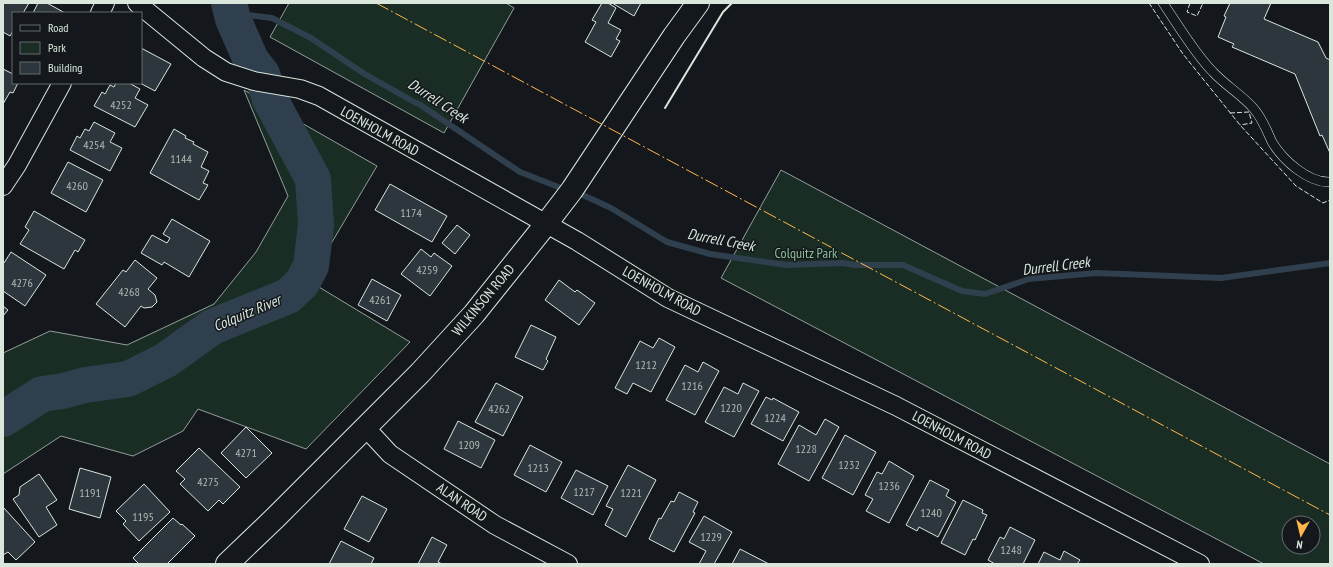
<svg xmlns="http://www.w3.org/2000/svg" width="1333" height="567" viewBox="0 0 1333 567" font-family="'PT Sans Narrow',sans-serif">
<rect width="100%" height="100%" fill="#14181c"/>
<!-- green -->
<path fill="#1a2d24" stroke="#939e99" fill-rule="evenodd" d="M289,3H506L514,8L444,133L270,37Z
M244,90L377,166L309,281L410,342L306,449L198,409L183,431L133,456L61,436L3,474V353L50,331L127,345L214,304L256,252L288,196Z
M781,170L1330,464V564H1264L721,278ZM1289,523H1313V547H1289Z"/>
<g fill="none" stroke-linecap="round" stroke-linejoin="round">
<!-- stream -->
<path stroke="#2f3f4d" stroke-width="6" d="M231,13L272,18L311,38L363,73L416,103L419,104L520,172L566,190H572L611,208L667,242L710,254L786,265L843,263L855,265H903L962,291L985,294L1029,279L1096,273L1221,278L1330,263"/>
<!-- river -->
<path stroke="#2f3f4d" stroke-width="36" d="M3,419L42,394L63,391L85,385L128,379L166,360L212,327L288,296L302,283L311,266L316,225L313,179L270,99L262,74L251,60L233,19L229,3"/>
</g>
<!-- building -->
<path fill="#2c363c" stroke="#d8e6dc" d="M3,3H29L23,13H13V31L10,36L3,32Z
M38,3H47L65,13H33Z
M602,3H608L616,8L608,23L621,30L616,39L620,41L611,57L585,42L596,22L592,20Z
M612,3H641L634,16Z
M1230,3H1271L1264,19L1318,42L1326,58L1330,60V153L1322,135L1320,136L1295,74L1232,47L1234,44L1218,37L1226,17L1224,16Z
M141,48L171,64L155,91L140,83Z
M3,69L13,74V83H18L13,93L10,92L3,104Z
M116,83H129L140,89L135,98L148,105L135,127L94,106L102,92L105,94L110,85L114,87Z
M94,122L115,133L110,142L122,148L110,171L70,150L77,136L80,138L85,129L89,131Z
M174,129L186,136L185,138L194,142L193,144L208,152L201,167L209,171L203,183L208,185L199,200L150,173Z
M68,162L103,180L86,212L51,193Z
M390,184L447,216L432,242L375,210Z
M34,211L85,240L78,252L75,250L64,269L20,244L29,230L25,227Z
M172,219L210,241L189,277L164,262L162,265L141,253L152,235L167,243L170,238L163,234Z
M457,225L470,235L455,254L442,243Z
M421,249L431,257L434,253L452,266L430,296L401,274Z
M11,252L46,275L25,306L3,291V262L4,263Z
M135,260L157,278L148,289L155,295L157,302L152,307L144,308L141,306L125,327L96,304L123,270L126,272Z
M372,279L401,295L387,321L358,305Z
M559,280L575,292L577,290L595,303L579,325L545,300Z
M3,306L8,310L3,316Z
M531,325L556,337L546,359L548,361L543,370L515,357Z
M659,338L675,347L651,392L633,383L627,394L615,388L640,341L653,348Z
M703,362L719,371L695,415L666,400L685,365L698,372Z
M496,383L523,397L503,436L475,422Z
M743,383L759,391L734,437L705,422L724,387L738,394Z
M766,397L772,400L773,398L799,412L783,441L751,424Z
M825,419L839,427L809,481L778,464L799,425L816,435Z
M458,421L495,440L481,468L444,449Z
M246,427L272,453L246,478L221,453Z
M845,435L876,452L853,495L822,478Z
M530,445L562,462L546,492L514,475Z
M199,448L240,487L223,504L219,500L208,511L180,484L185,479L176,471Z
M889,461L914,476L889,523L866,511L873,499L865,495L877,472L882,474Z
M628,465L656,480L626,537L605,525L613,509L606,506Z
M80,468L111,477L100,518L69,509Z
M576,470L608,486L593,515L561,498Z
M39,474L57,500L46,507L57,525L39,537L13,499L19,495L20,487Z
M930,480L949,490L946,496L956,502L938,537L919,527L917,531L906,525Z
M144,484L170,512L139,541L123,524L126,521L116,511Z
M679,492L698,502L693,512L695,513L674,552L649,539L659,518L661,519L671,501L674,502Z
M362,496L387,509L369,542L344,529Z
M963,500L983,510L982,513L987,515L975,540L973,539L965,555L941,543Z
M3,507L35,542L16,560L8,552L3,555Z
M704,516L732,532L714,564H699L706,551L689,542Z
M173,518L181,525L182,524L195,536L167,564H139L133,558Z
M1010,527L1035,540L1023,564H995L988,560L1000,537L1004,539Z
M432,537L447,545L438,562L442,564H418Z
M341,541L374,558L371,564H329Z
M740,549L769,564H732Z
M1064,551L1080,560L1077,564H1038L1044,552L1060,560Z"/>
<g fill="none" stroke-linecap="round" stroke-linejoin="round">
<defs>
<path id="service" d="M1163,3C1178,25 1195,54 1213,72C1226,86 1242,95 1254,109C1262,118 1267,131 1272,142C1283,160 1308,183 1330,182"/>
<path id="minor" d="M137,3L204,58L226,72L254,81L300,89L319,96L577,241L668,298L896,406L1200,564
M100,13L105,3
M3,186L17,165L62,83
M365,427L390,454L495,525L568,564"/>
<path id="secondary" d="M227,564L275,518L420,373L474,314L546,224L572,190L674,36L698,3"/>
</defs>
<!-- service casing -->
<use href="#service" stroke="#d8e6dc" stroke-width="10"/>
<!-- minor casing -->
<use href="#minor" stroke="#d8e6dc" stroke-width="20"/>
<!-- secondary casing -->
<use href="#secondary" stroke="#d8e6dc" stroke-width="24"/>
<!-- service -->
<use href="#service" stroke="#14181c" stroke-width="9"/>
<!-- minor -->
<use href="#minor" stroke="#14181c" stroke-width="18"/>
<!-- secondary -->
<use href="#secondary" stroke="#14181c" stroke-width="22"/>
<!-- fence -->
<path stroke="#d8e6dc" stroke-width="1" stroke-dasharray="5 2" stroke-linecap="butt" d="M1149,3L1183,54L1240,125L1296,186L1323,203L1330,200
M1190,3L1187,12L1197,16L1203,3
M1230,113L1249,112L1252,123L1240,125"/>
<!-- wall -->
<path stroke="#d8e6dc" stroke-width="2" d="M665,108L723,12L732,3"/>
<!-- power -->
<path stroke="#ffb74d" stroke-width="1" stroke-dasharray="14 3 2 3" stroke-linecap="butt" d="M376,3L1330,515"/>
</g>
<g text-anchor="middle" stroke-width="3" stroke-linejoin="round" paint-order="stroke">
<!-- number labels -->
<g font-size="12" fill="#adbab4">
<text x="121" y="109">4252</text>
<text x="94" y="149">4254</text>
<text x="181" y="163">1144</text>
<text x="77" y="190">4260</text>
<text x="411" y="217">1174</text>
<text x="427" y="274">4259</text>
<text x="22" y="287">4276</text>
<text x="129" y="296">4268</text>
<text x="380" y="304">4261</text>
<text x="646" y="369">1212</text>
<text x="692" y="390">1216</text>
<text x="731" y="412">1220</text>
<text x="499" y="413">4262</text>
<text x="775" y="422">1224</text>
<text x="469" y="449">1209</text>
<text x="806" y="453">1228</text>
<text x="246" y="457">4271</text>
<text x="849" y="469">1232</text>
<text x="538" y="472">1213</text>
<text x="208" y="486">4275</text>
<text x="889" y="490">1236</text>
<text x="584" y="496">1217</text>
<text x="90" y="497">1191</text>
<text x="631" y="497">1221</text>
<text x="931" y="517">1240</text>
<text x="143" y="521">1195</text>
<text x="711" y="541">1229</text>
<text x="1011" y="554">1248</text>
</g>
<!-- street labels -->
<g font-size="14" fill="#d8e6dc" stroke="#14181c">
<text transform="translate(380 131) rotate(29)" y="5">LOENHOLM ROAD</text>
<text transform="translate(662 291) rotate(29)" y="5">LOENHOLM ROAD</text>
<text transform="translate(483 300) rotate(-50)" y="5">WILKINSON ROAD</text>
<text transform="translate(952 435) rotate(28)" y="5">LOENHOLM ROAD</text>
<text transform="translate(462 502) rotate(34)" y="5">ALAN ROAD</text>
</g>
<!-- park labels -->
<g font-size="14" fill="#8ac095" stroke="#14181c">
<text x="806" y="258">Colquitz Park</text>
</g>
<!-- water labels -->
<g font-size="15" font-style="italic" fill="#d8e6dc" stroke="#14181c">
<text transform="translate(438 101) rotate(33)" y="5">Durrell Creek</text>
<text transform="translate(721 240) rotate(11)" y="5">Durrell Creek</text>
<text transform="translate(1056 266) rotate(-7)" y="5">Durrell Creek</text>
<text transform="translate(247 313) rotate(-23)" y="5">Colquitz River</text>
</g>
</g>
<!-- border -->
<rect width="1333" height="567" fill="none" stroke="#d8e6dc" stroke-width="8"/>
<!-- legend -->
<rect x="12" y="12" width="130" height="72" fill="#14181c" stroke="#626a69"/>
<rect x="20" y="25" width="20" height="6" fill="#14181c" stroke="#626a69"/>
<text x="48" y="32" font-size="12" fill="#d8e6dc">Road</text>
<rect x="20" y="42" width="20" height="12" fill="#1a2d24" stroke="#626a69"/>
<text x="48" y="52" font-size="12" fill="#d8e6dc">Park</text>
<rect x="20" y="62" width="20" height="12" fill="#2c363c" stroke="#626a69"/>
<text x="48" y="72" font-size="12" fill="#d8e6dc">Building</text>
<!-- north arrow -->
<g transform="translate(1301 535) rotate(188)"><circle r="19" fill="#14181c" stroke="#626a69"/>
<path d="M0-3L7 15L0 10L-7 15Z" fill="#ffb74d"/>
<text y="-6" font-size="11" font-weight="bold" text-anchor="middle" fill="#d8e6dc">N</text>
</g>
</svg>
